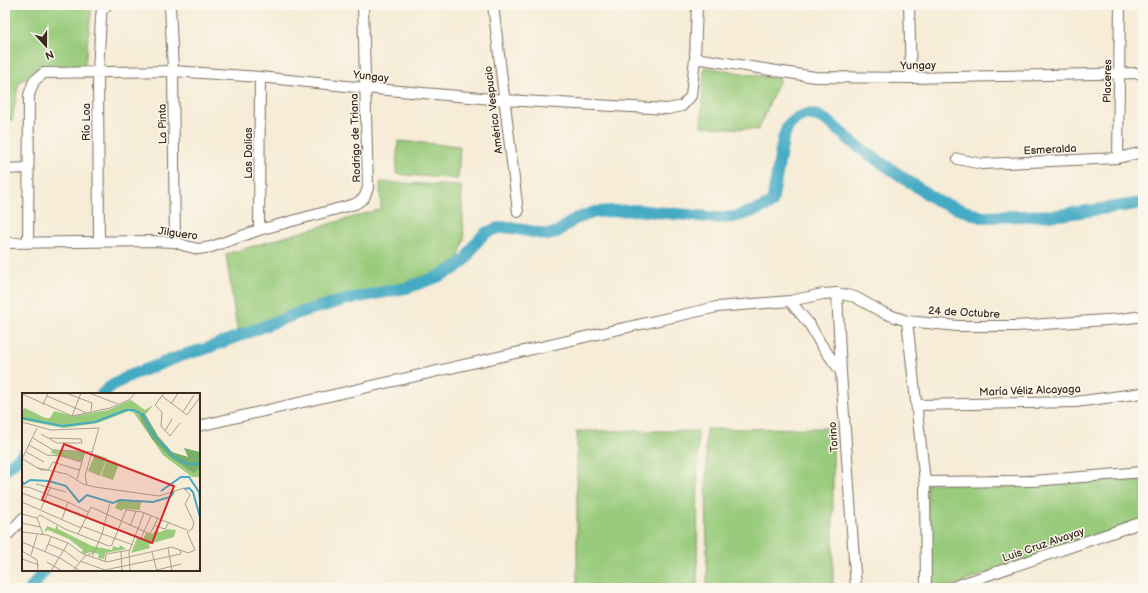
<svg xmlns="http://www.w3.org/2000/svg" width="1148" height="593" viewBox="0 0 1148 593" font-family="'Balsamiq Sans',sans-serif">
<rect width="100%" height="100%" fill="#fbf7ec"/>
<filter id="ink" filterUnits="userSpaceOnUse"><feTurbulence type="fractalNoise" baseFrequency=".025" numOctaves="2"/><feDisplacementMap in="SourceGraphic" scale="8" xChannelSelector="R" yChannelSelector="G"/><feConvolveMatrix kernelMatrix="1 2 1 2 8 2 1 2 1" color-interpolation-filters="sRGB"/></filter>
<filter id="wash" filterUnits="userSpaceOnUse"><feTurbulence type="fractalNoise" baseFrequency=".012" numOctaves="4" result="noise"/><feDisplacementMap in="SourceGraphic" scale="16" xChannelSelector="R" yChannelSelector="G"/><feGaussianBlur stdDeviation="0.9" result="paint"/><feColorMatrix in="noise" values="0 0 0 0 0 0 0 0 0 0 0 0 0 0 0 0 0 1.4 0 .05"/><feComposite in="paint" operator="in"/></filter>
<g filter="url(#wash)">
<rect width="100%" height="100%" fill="#f6ecd7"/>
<!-- green -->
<path fill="#99cb7b" stroke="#6a7a4c" d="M5,5H92L85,64L44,73L19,81L12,120H5Z
M704,67L780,79L758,130L701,126Z
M398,141L460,146L458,179L396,174Z
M380,182L461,186L464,239L458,259L419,284L237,330L226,254L381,209Z
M833,428V588H707L706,429Z
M577,431H698L697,588H577Z
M1143,474V521L945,588H928L927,484Z"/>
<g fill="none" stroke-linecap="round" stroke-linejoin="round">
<!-- canal -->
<path stroke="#45aac4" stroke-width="12" d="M102,394L110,387L129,376L186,354L205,349L301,312L348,299L406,288L437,277L454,269L465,260L475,244L485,233L495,229L506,227L518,229L548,235L557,232L575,219L595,212L636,210L719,218L734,217L759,209L772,203L783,139L788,126L797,118L807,114L818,116L829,122L854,144L939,202L982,217L1059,215L1143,203
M5,470L23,454
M31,588L45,570"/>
</g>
</g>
<g filter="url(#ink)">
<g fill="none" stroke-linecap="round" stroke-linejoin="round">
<defs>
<path id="minor" d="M170,5L173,71L175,242
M493,5L518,212
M909,5L911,78
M695,58L815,77L911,78L1143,73
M1118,158L1120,5
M958,159L982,164L1118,158L1143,152
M5,169L28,168
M259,230L260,77
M99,241L98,71L101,17L102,9L107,5
M5,243L148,241L175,242L186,246L198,249L211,247L259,230L355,204L364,198L368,188L363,5
M28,243L29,95L34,81L44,73L173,71L260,77L365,88L504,100L668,109L682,106L691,96L695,58L697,5
M837,293L841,372
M790,301L810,325L820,343L841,372L856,588
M907,321L925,482L926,588
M917,405L1075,402L1143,393
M199,426L615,330L717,307L790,301L823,294L837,293L855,297L884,313L907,321L958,326H1015L1121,319L1143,316
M925,482L1033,481L1143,472
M5,538L23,518
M950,588L1143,522"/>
</defs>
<!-- minor casing -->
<use href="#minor" stroke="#7c6e5f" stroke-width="12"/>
<!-- minor -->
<use href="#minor" stroke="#fff" stroke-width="10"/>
</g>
</g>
<g text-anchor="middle" stroke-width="3" stroke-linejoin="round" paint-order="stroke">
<!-- street labels -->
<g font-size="11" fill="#3b2a1e" stroke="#fbf7ec">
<text transform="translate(918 65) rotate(-1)" y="4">Yungay</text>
<text transform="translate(371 76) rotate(6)" y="4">Yungay</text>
<text transform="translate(1107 81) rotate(-89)" y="4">Placeres</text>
<text transform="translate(493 110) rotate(-97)" y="4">Américo Vespucio</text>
<text transform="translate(86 122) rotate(-90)" y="4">Río Loa</text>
<text transform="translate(162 124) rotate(-91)" y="4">La Pinta</text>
<text transform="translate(355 138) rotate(-92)" y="4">Rodrigo de Triana</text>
<text transform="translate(1050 149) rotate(-3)" y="4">Esmeralda</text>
<text transform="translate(248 153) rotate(-90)" y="4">Las Dalias</text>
<text transform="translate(178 233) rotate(8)" y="4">Jilguero</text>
<text transform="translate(964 312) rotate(3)" y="4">24 de Octubre</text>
<text transform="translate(1030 390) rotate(-2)" y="4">María Véliz Alcayaga</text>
<text transform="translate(833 437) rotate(-94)" y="4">Torino</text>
<text transform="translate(1043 544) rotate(-19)" y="4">Luis Cruz Alvayay</text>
</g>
</g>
<!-- overview -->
<g transform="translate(22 393)">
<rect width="178" height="178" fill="#f6ecd7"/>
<path d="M109,7L123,17L131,12L124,21L122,19L119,20L146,60L178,70V84H170L141,62L112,20L107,18L76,30L42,35L0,27V17L3,15L23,25H28L32,18L51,23L86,17ZM30,57L63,59L59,69L29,60ZM73,61L85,65L78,83L66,78ZM85,66L97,71L91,87L79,83ZM100,107L119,109L118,117L101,116L100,118L93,115L96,108ZM35,132L36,136L70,153L90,157L91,153L97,155L98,152L104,156L83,160L82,166L76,165L77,161L69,159L62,161L60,159L61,157L47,146L26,137L22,139L25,133L33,136ZM145,136L154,137L152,144L127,151L128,155L109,160L115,145L121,146L124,140L131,141L133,138L138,139Z" fill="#99cb7b"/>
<path d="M122,19L136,43L150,59L166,64L162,55L178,59V74L172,80L148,64L130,46L119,27L118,21Z" fill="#7aaf6b"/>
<path fill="none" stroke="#45aac4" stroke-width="2" d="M0,25L40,33L73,29L104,17H112L121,22L131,41L152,64L165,71H178M0,88L2,91L8,87L27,88L44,93L57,109L65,102L91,110L98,107L131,109L148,104L152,99M162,96L167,95L171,99L178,124M139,98L159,84H167L177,99L178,106"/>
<path fill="none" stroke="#ab9e8d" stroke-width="1" d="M44,0L70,10L69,18M67,0L96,11M142,0L133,12L140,19L139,33L148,43L158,30M0,1L50,23L88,15L107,7L113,0M25,3L65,20M140,3L165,22L178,4M149,11L156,0M21,12L26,0M161,19L172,2M50,23L59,0M0,29L29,37L77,35L63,83L65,92M143,38L150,26M19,41L35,50H60L59,46L27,45M11,45L31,57L71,59M7,52L25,62L39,63L59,69M4,59L22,69M0,66L15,35M1,66L19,77H26M26,77L31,69L57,77M55,86L63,58M14,91L44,99M0,94H6L46,109L66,119M0,100L119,145L129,123M0,109L59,135M19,116L29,93M0,121L15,125M15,125L18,122L43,136L87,153L90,152L104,117L120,119L165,137M15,125L21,141M40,126L46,109M0,130L18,134M59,133L111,152M108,133L114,118M133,133L143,136L147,129M0,139L25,142L46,150L61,161L85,169L150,154L166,160L173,157L165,139L170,136L172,130L163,111L168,102L162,95L137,103L73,94L61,91L45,81L16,75M56,141L69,114L128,141L136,125M0,149L38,165L58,178M26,151L43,158L57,169M146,155L150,178M0,158L15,167L16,178M23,159L29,144M99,159L100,178M130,159L135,178M9,162L15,142M70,164L80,141L88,110M0,166L17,172M58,168L83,177L159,161L158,157M83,168L84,161L108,157M25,169L40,178M29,178L46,150M51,178L62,164L72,159M108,178L107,159L122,120M131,178L159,171"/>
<path fill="#d62828" fill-opacity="0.15" stroke="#d62828" stroke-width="2" d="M42,51L152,93L130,150L20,107Z"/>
<rect width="178" height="178" fill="none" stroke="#3b2a1e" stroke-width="2"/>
</g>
<!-- margin -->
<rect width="1148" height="593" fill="none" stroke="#fbf7ec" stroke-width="20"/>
<!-- north arrow -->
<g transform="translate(46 46) rotate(159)" stroke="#fbf7ec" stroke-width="3" paint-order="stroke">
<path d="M0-3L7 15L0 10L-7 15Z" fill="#3b2a1e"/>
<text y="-6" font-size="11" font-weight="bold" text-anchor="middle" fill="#3b2a1e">N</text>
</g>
</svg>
